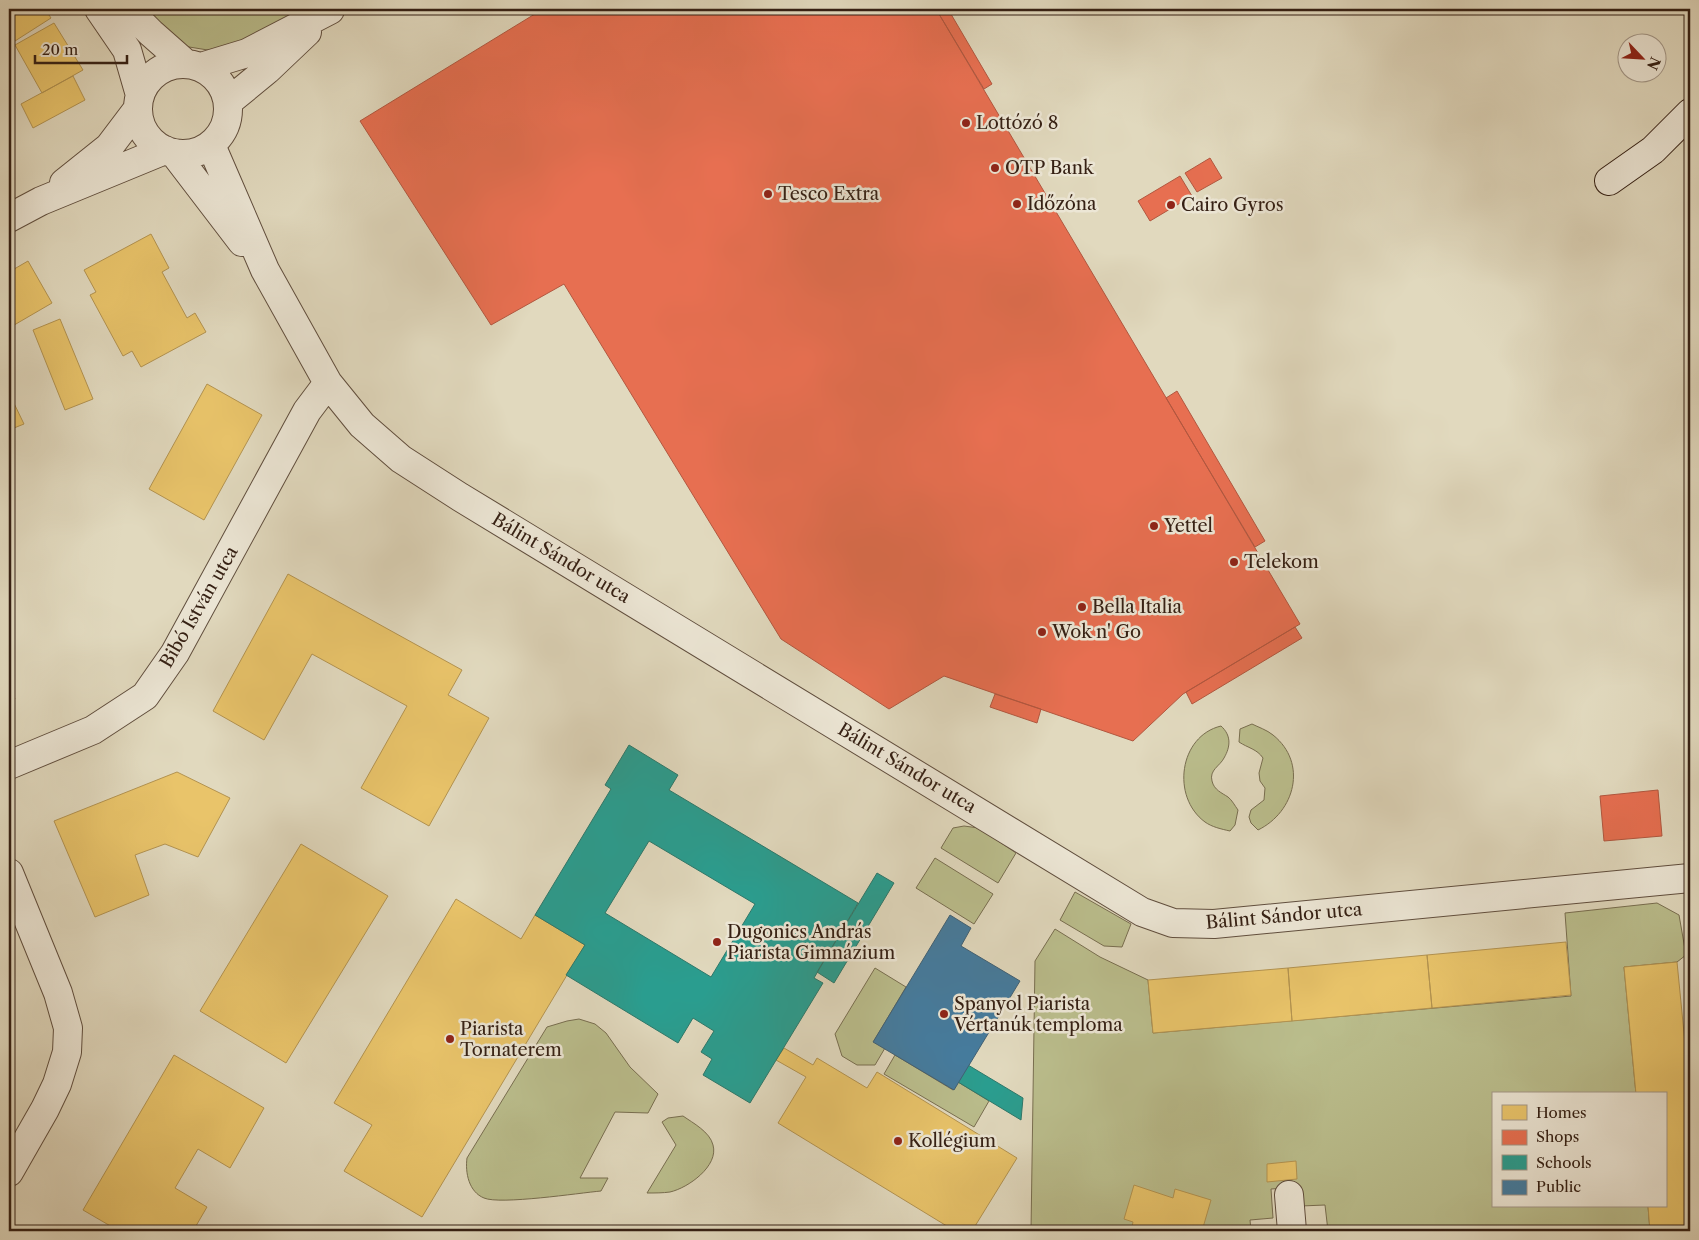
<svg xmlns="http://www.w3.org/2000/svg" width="1699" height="1240" viewBox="0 0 1699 1240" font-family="'Libre Caslon Text',serif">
<rect width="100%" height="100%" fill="#e1d9be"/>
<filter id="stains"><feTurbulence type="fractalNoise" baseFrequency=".004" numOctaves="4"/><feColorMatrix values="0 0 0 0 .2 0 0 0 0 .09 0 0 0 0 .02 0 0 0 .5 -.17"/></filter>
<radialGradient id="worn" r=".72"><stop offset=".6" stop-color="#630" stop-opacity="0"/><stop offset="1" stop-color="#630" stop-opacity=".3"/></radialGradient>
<!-- green -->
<path fill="#babd8c" stroke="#786e50" d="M140,9H302L264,36L214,51L183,46Z
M1252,724C1258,727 1267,730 1273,735C1308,763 1295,812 1258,830L1251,823L1249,817L1251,810L1264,800L1265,788L1260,781L1259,773L1263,758C1257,749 1248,748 1239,742L1240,729Z
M1221,726C1231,735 1231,746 1224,758C1220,766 1209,770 1212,781C1214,790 1222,793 1228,797C1232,800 1235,806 1238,810L1235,825L1230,831C1221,829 1212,827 1205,822C1171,797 1179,736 1221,726Z
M964,826L979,828L1016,853L998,883L941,848L953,828Z
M935,858L993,894L974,924L916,888Z
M1075,892L1131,924L1122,947L1104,946L1060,920Z
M1657,903L1679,915L1686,955L1677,962L1624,967L1636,1094H1493V1206H1648L1650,1231H1328L1325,1205L1301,1206L1300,1187L1271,1189L1273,1218L1250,1220L1251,1231H1031L1035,961L1055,929L1100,957L1148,980L1153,1033L1571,996L1565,913Z
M875,968L906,987L874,1041L885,1048L875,1065H857L842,1056L835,1034Z
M579,1019L595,1024L606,1033L630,1067L658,1094L648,1113L615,1112L580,1178H608L601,1191C579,1193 500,1205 484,1198C469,1192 465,1173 467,1158L547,1027L567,1021Z
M895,1055L953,1090L958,1082L989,1101L974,1127L884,1074Z
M683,1116C693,1123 710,1132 713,1145C719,1166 688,1188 670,1192C663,1193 655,1193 647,1193L676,1145L662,1122L668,1118Z"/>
<!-- homes -->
<path fill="#e9c46a" stroke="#b39350" d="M9,9H45L51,18L15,41L9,31Z
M54,23L83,70L42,93L15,45Z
M73,76L85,100L33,128L21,104Z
M151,234L169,268L162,272L187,318L195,313L206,332L141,367L132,351L123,356L90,295L96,292L84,270Z
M28,261L52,303L9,328V272Z
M60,319L93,399L65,410L33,330Z
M207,384L262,415L204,520L149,489Z
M9,393L24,424L9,430Z
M288,574L462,670L448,695L489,718L429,826L361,788L407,706L312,654L264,740L213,711Z
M9,685L15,699L9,702Z
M177,772L230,798L198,857L165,844L135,855L149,895L95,917L54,821Z
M301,844L388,896L286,1063L200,1011Z
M456,899L521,939L535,915L585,945L422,1217L344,1171L372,1125L334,1103Z
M1566,942L1571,995L1432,1008L1427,955Z
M1427,955L1432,1008L1292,1021L1288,968Z
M1677,962L1690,1094V1231H1650L1648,1206H1665V1094H1636L1624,967Z
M1288,968L1292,1021L1153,1033L1148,980Z
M784,1048L813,1065L817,1058L867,1088L877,1072L1017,1158L972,1231H955L778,1123L806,1077L776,1060Z
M174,1055L264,1108L230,1168L198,1149L175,1188L207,1207L193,1231H119L83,1210Z
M1296,1161L1297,1179L1267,1182V1164Z
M1134,1185L1173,1198L1175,1189L1211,1200L1202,1231H1131L1133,1222L1124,1219Z"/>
<!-- shops -->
<path fill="#e76f51" stroke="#b2573f" d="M543,9H936L1300,624L1183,694L1133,741L944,676L889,709L781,639L564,284L491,325L360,121Z
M936,9H948L992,84L984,89Z
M1210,158L1222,178L1197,192L1185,173Z
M1180,176L1192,196L1150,221L1138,201Z
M1177,391L1265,541L1255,547L1166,398Z
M1295,627L1302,638L1192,704L1186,692Z
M995,694L1041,709L1037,723L990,707Z
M1658,790L1662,836L1604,841L1600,796Z"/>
<!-- schools -->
<path fill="#2a9d8f" stroke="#2d786a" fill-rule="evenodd" d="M629,745L678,775L669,790L858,903L814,978L823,983L750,1103L703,1075L712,1059L701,1052L714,1031L693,1018L678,1043L566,975L585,945L535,915L611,789L605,785ZM649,841L755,904L711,977L605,913Z
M877,873L894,883L834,983L817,972Z
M968,1065L1023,1098L1021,1120L958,1082Z"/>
<!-- public -->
<path fill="#457b9d" stroke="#406074" d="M950,915L971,928L961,946L1020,981L954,1090L873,1042Z"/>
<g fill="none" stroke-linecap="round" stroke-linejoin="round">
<defs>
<path id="minor" d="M99,9L127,50L140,95
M127,9L151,33L185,63
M138 109a45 45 0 1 1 90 0a45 45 0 1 1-90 0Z
M201,67L247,53L330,10
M228,102L267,70L307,32
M211,145L265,270L328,383L362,425L401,459L460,497L1142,912L1173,923L1214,924L1690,878
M174,153L242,242
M64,183L109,147L137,110
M9,218L41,201L165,150
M9,765L93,730L145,696L175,653L307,411L328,383
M9,873L58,993L68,1028L67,1052L57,1084L45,1109L9,1172
M1289,1195L1292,1231"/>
<path id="secondary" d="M1609,181L1653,150L1690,113"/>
</defs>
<!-- minor casing -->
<use href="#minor" stroke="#604e3e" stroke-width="30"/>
<!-- secondary casing -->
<use href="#secondary" stroke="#352014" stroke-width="30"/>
<!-- minor -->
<use href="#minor" stroke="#ece6d5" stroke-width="28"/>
<!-- secondary -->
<use href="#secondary" stroke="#ece6d5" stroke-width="28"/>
</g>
<!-- markers -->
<g fill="#8f2418" stroke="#ece6d5" stroke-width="2">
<circle cx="966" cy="123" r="5"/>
<circle cx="995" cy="168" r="5"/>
<circle cx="768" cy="194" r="5"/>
<circle cx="1017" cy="204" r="5"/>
<circle cx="1171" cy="205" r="5"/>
<circle cx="1154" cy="526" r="5"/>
<circle cx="1234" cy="562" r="5"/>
<circle cx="1082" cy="607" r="5"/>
<circle cx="1042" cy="632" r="5"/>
<circle cx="717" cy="942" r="5"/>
<circle cx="944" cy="1014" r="5"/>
<circle cx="450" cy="1039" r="5"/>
<circle cx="898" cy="1141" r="5"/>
</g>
<g text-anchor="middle" stroke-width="5" stroke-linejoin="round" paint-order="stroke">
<!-- poi labels -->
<g font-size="18" fill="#352014" stroke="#ece6d5" text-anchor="start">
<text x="976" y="129">Lottózó 8</text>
<text x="1005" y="174">OTP Bank</text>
<text x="778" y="200">Tesco Extra</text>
<text x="1027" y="210">Időzóna</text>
<text x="1181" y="211">Cairo Gyros</text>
<text x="1164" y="532">Yettel</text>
<text x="1244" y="568">Telekom</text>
<text x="1092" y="613">Bella Italia</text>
<text x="1052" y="638">Wok n' Go</text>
<text x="727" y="938">Dugonics András<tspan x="727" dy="21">Piarista Gimnázium</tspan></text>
<text x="954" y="1010">Spanyol Piarista<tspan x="954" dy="21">Vértanúk temploma</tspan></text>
<text x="460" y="1035">Piarista<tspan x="460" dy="21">Tornaterem</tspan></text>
<text x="908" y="1147">Kollégium</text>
</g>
<!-- street labels -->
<g font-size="18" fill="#352014" stroke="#ece6d5">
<text transform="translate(561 558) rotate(31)" y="6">Bálint Sándor utca</text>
<text transform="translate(199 607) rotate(-60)" y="6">Bibó István utca</text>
<text transform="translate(907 768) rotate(31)" y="6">Bálint Sándor utca</text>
<text transform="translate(1284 916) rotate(-5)" y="6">Bálint Sándor utca</text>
</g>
</g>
<!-- margin -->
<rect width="1699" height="1240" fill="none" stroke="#e1d9be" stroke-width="30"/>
<rect x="10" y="10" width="1679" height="1220" fill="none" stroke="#352014" stroke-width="2.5"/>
<rect x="15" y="15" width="1669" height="1210" fill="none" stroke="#352014"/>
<!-- legend -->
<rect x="1492" y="1092" width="175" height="115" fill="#ece6d5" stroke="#a39788"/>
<rect x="1502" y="1105" width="25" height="15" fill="#e9c46a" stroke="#a39788"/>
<text x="1536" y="1118" font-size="15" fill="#352014">Homes</text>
<rect x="1502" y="1130" width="25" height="15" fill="#e76f51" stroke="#a39788"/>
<text x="1536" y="1142" font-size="15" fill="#352014">Shops</text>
<rect x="1502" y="1155" width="25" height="15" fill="#2a9d8f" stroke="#a39788"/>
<text x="1536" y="1168" font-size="15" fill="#352014">Schools</text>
<rect x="1502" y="1180" width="25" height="15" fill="#457b9d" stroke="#a39788"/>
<text x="1536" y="1192" font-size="15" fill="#352014">Public</text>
<!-- north arrow -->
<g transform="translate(1642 58) rotate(115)"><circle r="24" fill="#ece6d5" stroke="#a39788"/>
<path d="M0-4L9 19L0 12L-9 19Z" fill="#8f2418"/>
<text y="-8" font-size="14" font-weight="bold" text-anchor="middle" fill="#352014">N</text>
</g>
<!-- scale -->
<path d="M35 55v8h92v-8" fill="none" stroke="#352014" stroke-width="2.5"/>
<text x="42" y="55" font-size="15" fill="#352014" stroke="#ece6d5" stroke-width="4" paint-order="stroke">20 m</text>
<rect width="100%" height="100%" filter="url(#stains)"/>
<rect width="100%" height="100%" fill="url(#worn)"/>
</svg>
